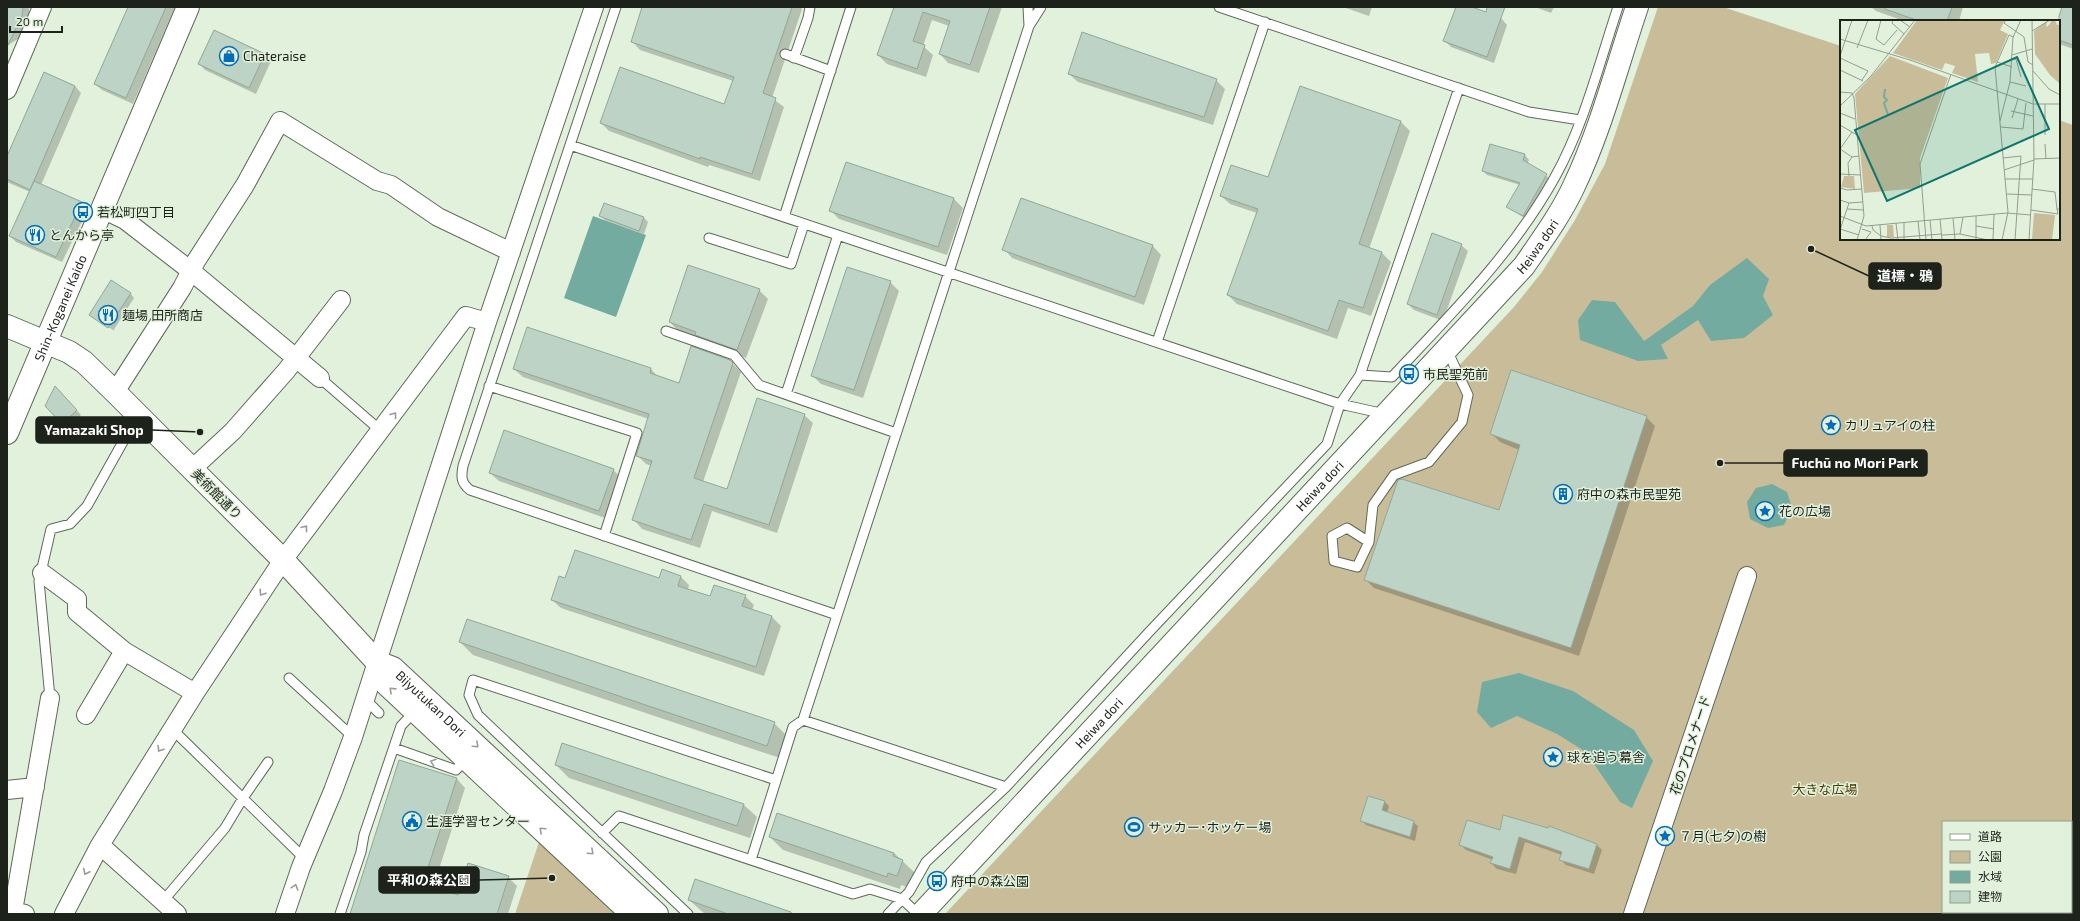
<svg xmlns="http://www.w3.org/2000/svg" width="2080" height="921" viewBox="0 0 2080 921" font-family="'Exo 2','Noto Sans JP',sans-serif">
<rect width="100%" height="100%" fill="#e2f1dc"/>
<!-- green -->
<path fill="#c9bd99" d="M1658,7H1723L1841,46V239H2059V120L2073,125V833L2071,839V822H1943V912H2046V914H945L1514,307L1542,272L1575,220L1605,164Z
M539,842L616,914H515Z"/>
<!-- water -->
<path fill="#73aba1" d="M593,216L646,235L616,317L564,298Z
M1747,258L1769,279L1763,296L1773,315L1744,338L1711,341L1698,320L1661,345L1668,359L1638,361L1580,340L1578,320L1592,300L1615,302L1644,341L1693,306L1710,285Z
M1772,484L1787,492L1792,508L1784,525L1768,528L1750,519L1747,502L1756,488Z
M1519,673L1573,691L1634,730L1653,761L1632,808L1620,802L1586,752L1557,734L1517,716L1491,728L1477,712L1482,682Z"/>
<!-- shadow -->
<path fill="#0003" d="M7,7H28L29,9V23L22,36L7,46Z
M129,7H175L133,104L102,90L95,84Z
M643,7H800L802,9L772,98L784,107L760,181L709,165L708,167L609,131L601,123L725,106L733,81L640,50L632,41Z
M895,7H1002L979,73L948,63L940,54L949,26L932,20L923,46L933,55L926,77L887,64L878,55Z
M1343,7H1372L1369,16Z
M1457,7H1469L1501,18L1507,25L1494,63L1451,47L1445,41Z
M1535,7H1554L1551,13Z
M1871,7H1963L1959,21H1904L1876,11Z
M2063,7H2073V49L2059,44L2058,21Z
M214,31L265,55L271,61L256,94L205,70L199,63Z
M44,73L75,86L81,93L41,185L82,203L88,209L62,262L16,242L10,236L30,192L7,182V158Z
M1069,74L1216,80L1225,89L1213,125L1078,82Z
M1301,87L1401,122L1410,131L1369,249L1382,253L1391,262L1371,316L1348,308L1337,339L1237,304L1228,295L1257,213L1230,204L1221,196L1268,178Z
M1525,155L1529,160L1527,164L1551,179L1527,220L1508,207L1520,185L1487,175L1483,171Z
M846,163L954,199L963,208L947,255L839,219L830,210Z
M601,216L644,218L648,222L644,234L605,220Z
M1461,245L1468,251L1443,321L1414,310L1408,304Z
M1153,246L1161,255L1144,305L1012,258L1004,249Z
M890,282L899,291L863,398L821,384L812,375Z
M759,290L768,299L746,358L705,343L700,338L678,331L670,322Z
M130,293L134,298L113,331V330L90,315Z
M730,361L741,372L703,482L728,491L804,415L813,423L777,533L712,511L700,548L642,529L634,520L652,466L646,464L637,455L649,419L523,377L514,369H651L658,377L680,384Z
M59,391L81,415L67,428L46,406Z
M1646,417L1655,426L1579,656L1374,588L1366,580L1499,511L1519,450L1500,442L1492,434Z
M613,470L622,478L608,519L499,481L490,473Z
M681,577L689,585L688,590L711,597L745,596L754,605L752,610L772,617L781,626L764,676L561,608L552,600L566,580L659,579Z
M460,642L774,723L787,736L780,758L473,655Z
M563,744L744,805L757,817L750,838L569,778L556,765Z
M400,761L457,779L465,788L433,888L459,896L508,877L517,886L508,914H351Z
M1369,797L1385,802L1389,806L1387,813L1413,822L1418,826L1415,841L1366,825L1361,820Z
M1549,828L1597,845L1602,850L1594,874L1566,865L1560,859L1562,855L1525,842L1516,874L1497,869L1491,863L1493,860L1466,850L1461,845L1500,831L1549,830Z
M770,837L894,853L915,873L910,888L901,885L900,889L783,850Z
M696,880L796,914H705L689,900Z"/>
<!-- building -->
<path fill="#bcd3c5" stroke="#90a799" d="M7,7H23L22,16L7,47Z
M128,7H166L126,98L94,84Z
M642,7H792L763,93L776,98L752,174L700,157V159L600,123L620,67L724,104L734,77L631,42Z
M894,7H990L970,65L939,54L950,21L923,12L913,41L925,45L917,69L877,55Z
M1456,7H1472L1486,12L1487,7H1505L1487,57L1443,41Z
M1885,7H1952L1947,21H1919L1885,9Z
M2062,7H2073V45L2059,40V16Z
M214,30L265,54L249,88L198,64Z
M1082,32L1217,79L1204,117L1068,74Z
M44,72L75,86L30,190L7,179V156Z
M1300,86L1401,121L1359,244L1382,252L1363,308L1339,300L1328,331L1227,295L1258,209L1220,196L1231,165L1268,177Z
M1490,144L1525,154L1523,160L1547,174L1523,216L1506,207L1520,183L1482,171Z
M846,162L954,198L938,247L829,211Z
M34,181L82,202L56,257L9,236Z
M1021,198L1153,245L1135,297L1002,250Z
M604,203L644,217L639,231L599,216Z
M1432,233L1462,244L1437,315L1407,304Z
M688,265L760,289L737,350L695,335L696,332L669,322Z
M847,267L891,281L854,390L811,376Z
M111,280L131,293L108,328L89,315Z
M527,327L651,368L650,373L679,383L691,346L730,360L733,363L694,478L727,489L757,398L805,414L769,525L704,504L691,540L632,520L652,461L636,456L649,414L513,369Z
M1511,370L1647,416L1571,648L1364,580L1398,480L1402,479L1499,510L1520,445L1490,434Z
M55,386L77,410L62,424L45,406Z
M504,430L614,469L599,511L489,473Z
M575,550L659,578L662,569L681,576L678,586L710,596L714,585L746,595L742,606L772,616L756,667L551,600L559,576L565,578Z
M467,619L775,722L767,746L459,642Z
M562,743L744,804L737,826L555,765Z
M399,760L457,778L423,883L458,895L468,863L509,876L497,914H350Z
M1368,796L1385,801L1382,810L1414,821L1410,837L1360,821Z
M777,813L894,853L893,856L903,860L897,876L888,873L887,877L769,837Z
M1503,815L1548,828L1549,826L1597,844L1589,869L1559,860L1562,852L1519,837L1510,869L1490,863L1493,857L1459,845L1467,820L1500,830Z
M695,879L791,912V914H728L688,900Z"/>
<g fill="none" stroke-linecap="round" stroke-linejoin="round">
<defs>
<path id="lane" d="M616,7L463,466C461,477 461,483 470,490L837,615
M1028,7L1029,26
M1219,7L1529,112L1580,120
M785,54L831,71
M794,58L808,18L810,7
M570,145L1340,404L1385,414
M784,217L851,7
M709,238L791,264L804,224
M666,331L734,355L759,385L896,433
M1157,342L1265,22
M1360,375L1392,377C1451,314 1513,253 1555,177C1584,125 1599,64 1618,7
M320,378L381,431
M489,386L637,433L604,536
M786,394L838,235
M1369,542L1347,528L1332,536L1334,561L1357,567L1369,542L1373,505L1394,475L1429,462L1462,422L1468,395L1447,350
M289,678L353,737
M50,698L39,581L51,529L70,524L87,506L138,415
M366,700L379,713
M803,720L1006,787
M172,729L305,859
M394,748L456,770L466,759
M602,833L619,816L853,894L870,889L902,899L918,914
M751,860L793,727L803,720L1029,26L1041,7
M163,901L225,828L243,798L268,762
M340,914L361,852L364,835L401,726L416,710
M688,914L478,715L469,695L473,680L776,780
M888,914L909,892L926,862L1006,787L1150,631L1327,444L1340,404L1360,375L1459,88"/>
<path id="street" d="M7,90L42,7
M102,209L125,220L191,271L320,378
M115,392L182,288L196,261L245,185L280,121L377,181L391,185L438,217L511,252
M192,469L233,431L286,371L341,300
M42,573L77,599V612L124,651L195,693
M86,715L124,651
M7,790L35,787
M100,845L177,914
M25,914L13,911L50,698
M64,914L100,845L195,693L283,560L466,316L487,322
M285,914L301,867L333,791L353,737L377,662L487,322L594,7
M1633,914L1747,576"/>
<g id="secondary">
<path d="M7,326L69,352L84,362L115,392L283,560L377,662L386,684L632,914"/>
<path id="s1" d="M7,433L188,7"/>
<path id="s2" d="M377,662L393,668L657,914"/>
<path d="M2071,891L2073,885"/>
<path id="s3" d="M921,914L1524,266C1542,240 1561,214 1574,186C1601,129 1617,66 1637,7"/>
<path d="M2063,914L2064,912"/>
</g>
</defs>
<!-- lane casing -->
<use href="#lane" stroke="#5d6a58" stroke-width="11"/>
<!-- street casing -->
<use href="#street" stroke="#5d6a58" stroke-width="20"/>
<!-- secondary casing -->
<use href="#secondary" stroke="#5d6a58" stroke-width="24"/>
<!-- lane -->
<use href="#lane" stroke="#fff" stroke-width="9"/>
<!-- street -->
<use href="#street" stroke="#fff" stroke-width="18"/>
<!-- secondary -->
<use href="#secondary" stroke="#fff" stroke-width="22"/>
</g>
<!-- one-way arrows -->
<defs><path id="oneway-chevron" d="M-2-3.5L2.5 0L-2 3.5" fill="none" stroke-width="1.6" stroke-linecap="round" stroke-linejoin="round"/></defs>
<g stroke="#999c98">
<use href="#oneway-chevron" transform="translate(394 415) rotate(-53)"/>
<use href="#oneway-chevron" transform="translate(305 528) rotate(-52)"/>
<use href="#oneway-chevron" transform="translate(262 593) rotate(123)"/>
<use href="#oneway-chevron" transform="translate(392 690) rotate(-136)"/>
<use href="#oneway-chevron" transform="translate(476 745) rotate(43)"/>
<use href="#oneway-chevron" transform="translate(160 749) rotate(122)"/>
<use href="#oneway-chevron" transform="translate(433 762) rotate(-161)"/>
<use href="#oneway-chevron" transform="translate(542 830) rotate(-137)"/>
<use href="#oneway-chevron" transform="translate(591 852) rotate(43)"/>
<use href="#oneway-chevron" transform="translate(86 872) rotate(117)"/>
<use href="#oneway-chevron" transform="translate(295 887) rotate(-73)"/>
</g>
<!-- icons -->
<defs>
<symbol id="shop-ring" viewBox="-11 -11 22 22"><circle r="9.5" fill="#e2f1dc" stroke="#036db9" stroke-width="1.5"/><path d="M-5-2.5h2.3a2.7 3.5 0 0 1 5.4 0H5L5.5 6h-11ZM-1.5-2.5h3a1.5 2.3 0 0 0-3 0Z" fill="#036db9"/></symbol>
<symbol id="bus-ring" viewBox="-11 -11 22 22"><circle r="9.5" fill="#e2f1dc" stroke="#036db9" stroke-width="1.5"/><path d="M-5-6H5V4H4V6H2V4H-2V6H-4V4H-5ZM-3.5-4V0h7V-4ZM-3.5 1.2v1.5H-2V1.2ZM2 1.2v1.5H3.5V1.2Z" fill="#036db9"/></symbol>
<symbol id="restaurant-ring" viewBox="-11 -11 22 22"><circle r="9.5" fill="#e2f1dc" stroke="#036db9" stroke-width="1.5"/><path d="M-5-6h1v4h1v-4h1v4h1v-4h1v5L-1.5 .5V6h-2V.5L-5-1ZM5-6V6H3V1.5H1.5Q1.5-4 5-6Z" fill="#036db9"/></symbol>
<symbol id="sight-ring" viewBox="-11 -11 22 22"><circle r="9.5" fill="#e2f1dc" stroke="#036db9" stroke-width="1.5"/><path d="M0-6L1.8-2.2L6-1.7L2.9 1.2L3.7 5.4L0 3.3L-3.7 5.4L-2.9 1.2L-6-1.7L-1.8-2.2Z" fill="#036db9"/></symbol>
<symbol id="building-ring" viewBox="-11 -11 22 22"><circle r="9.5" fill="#e2f1dc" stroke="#036db9" stroke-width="1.5"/><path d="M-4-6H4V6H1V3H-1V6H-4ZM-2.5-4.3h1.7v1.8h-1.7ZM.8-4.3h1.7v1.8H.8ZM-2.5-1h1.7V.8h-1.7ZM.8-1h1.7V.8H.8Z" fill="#036db9"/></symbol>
<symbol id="civic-ring" viewBox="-11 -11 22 22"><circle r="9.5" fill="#e2f1dc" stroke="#036db9" stroke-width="1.5"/><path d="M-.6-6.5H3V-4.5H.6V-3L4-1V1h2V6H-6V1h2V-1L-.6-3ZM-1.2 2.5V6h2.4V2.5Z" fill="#036db9"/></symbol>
<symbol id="stadium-ring" viewBox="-11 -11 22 22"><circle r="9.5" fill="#e2f1dc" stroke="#036db9" stroke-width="1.5"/><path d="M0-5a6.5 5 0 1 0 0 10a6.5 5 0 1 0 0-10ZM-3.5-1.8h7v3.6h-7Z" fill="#036db9"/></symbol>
</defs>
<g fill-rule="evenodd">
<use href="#shop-ring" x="218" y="45" width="22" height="22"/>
<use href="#bus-ring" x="72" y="201" width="22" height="22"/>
<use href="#restaurant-ring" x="24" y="224" width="22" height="22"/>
<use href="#restaurant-ring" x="97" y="304" width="22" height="22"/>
<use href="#bus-ring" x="1398" y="363" width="22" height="22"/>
<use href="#sight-ring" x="1820" y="414" width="22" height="22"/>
<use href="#building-ring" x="1552" y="483" width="22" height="22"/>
<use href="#sight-ring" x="1754" y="500" width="22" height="22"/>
<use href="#sight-ring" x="1542" y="746" width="22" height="22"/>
<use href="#civic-ring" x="401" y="810" width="22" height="22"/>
<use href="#stadium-ring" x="1123" y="816" width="22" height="22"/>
<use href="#sight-ring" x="1654" y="825" width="22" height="22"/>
<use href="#bus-ring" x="926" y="870" width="22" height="22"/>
</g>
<g text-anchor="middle" stroke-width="3" stroke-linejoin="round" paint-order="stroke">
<!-- poi labels -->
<g font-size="13" fill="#1d221b" stroke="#e2f1dc" text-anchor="start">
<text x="243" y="61">Chateraise</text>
<text x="97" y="217">若松町四丁目</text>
<text x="49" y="240">とんから亭</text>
<text x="122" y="320">麺場 田所商店</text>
<text x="1423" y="379">市民聖苑前</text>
<text x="1845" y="430">カリュアイの柱</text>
<text x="1577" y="499">府中の森市民聖苑</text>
<text x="1779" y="516">花の広場</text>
<text x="1567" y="762">球を追う幕舎</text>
<text x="426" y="826">生涯学習センター</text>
<text x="1148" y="832">サッカー･ホッケー場</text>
<text x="1679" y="841">７月(七夕)の樹</text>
<text x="951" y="886">府中の森公園</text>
</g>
<!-- street labels -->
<g font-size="13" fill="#1d221b" stroke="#e2f1dc">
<text dy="5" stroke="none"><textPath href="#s3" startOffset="909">Heiwa dori</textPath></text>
<text dy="5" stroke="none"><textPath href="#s1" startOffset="136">Shin-Koganei Kaido</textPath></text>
<text dy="5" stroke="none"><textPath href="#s3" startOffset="585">Heiwa dori</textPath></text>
<text transform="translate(217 494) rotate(45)" y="5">美術館通り</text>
<text dy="5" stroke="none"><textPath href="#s2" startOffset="69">Bijyutukan Dori</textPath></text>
<text dy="5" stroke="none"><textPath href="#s3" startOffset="261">Heiwa dori</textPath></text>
<text transform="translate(1690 745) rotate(-72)" y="5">花のプロメナード</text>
</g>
<!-- park labels -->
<g font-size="13" fill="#4b3b01" stroke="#e2f1dc">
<text x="1825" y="794">大きな広場</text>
</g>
</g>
<!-- overview -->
<g transform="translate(1840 20)">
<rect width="220" height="220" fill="#e2f1dc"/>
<path d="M77,0H165L160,10L168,14L156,43L151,44L149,33L135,34L138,62L112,53L115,46L105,43L102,50L53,33ZM212,0H215L217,5L220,4V64L210,55L195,34L194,11L207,1L206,7L209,5ZM50,36L108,58L80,138V168L24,173L15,74ZM4,156H14L15,169L1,167ZM194,193L215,195L212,220L192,219ZM47,205H53L54,217H47Z" fill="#c9bd99"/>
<path fill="none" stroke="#73aba1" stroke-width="2" d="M45,69L44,77L47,80L44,83L48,95"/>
<path fill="none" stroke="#939e8f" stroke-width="1" d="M41,0L36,19L44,25L57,10M53,0L52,3L64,14M60,0L70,7M166,0L164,3L184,17L188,42L193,45M192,11L210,0M0,19L70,40L193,84M17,28L28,0M172,35L192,29M0,36L12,0M0,38L28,51L22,60M172,39H176L181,57M157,42L172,47M0,50L23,61M193,51L209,69L220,75M170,62L186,66M0,72L12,73L14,78L24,196L17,220M194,84H220M205,84V115M0,86L31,56L75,0M171,91L193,96M0,93L15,99M172,98L178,79M160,101L170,62L173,17L181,0M0,105L17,115M161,107L183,109L186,83M205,124L206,139M0,129L12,137L19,136M0,129L12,112M163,138L181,136L175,220M194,139L220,138M164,150L194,140M0,154L21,155M9,156L8,143L12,137M165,159H193M0,168L7,170L22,169M192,169L215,172L217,189M167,174L192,175M0,180L9,183L23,182M7,189L24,190M191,190L218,194L217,189H220M0,196L26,206L167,193L191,195M136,196V219M113,198L115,220M100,199L102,220M90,200L92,220M78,201L80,220M56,203L58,220M64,203V220M40,205L41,220M32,206L33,210L41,216L51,218L101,214M136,206L154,209M0,209L19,215M22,209L31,212L25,220M0,210L9,183M120,214L123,197M102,215L120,214L148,220M86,220L80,144L111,54M153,220L154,194M162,220L168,192L155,47L169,15L173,17M189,220L194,139L192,0"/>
<path fill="#0f766e" fill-opacity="0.15" stroke="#0f766e" stroke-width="2" d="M177,37L209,109L47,181L15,110Z"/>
<rect width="220" height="220" fill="none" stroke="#1d221b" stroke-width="2"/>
</g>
<!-- callouts -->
<path fill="none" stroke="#1d221b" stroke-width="1.5" d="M1811 249L1869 276M200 432L152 430M1720 463L1784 463M552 878L479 880"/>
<g fill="#1d221b" stroke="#e2f1dc" stroke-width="1.5">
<circle cx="1811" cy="249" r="4"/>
<circle cx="200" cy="432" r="4"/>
<circle cx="1720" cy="463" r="4"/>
<circle cx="552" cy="878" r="4"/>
</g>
<g fill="#1d221b" stroke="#1d221b" stroke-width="1.5">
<rect x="1869" y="263" width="72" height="26" rx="4"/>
<rect x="36" y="417" width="116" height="26" rx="4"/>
<rect x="1784" y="450" width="143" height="26" rx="4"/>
<rect x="379" y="867" width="100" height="26" rx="4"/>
</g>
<g font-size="14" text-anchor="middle" font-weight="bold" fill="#fff">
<text x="1905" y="281">道標・鴉</text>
<text x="94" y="435">Yamazaki Shop</text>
<text x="1855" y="468">Fuchū no Mori Park</text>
<text x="429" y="885">平和の森公園</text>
</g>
<!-- border -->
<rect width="2080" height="921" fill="none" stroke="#1d221b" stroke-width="16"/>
<!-- legend -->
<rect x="1942" y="821" width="130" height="92" fill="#e2f1dc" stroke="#939e8f"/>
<rect x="1950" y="834" width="20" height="6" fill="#ffffff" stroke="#939e8f"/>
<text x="1978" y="841" font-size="12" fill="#1d221b">道路</text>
<rect x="1950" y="851" width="20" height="12" fill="#c9bd99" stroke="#939e8f"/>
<text x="1978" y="861" font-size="12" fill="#1d221b">公園</text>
<rect x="1950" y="871" width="20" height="12" fill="#73aba1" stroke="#939e8f"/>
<text x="1978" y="881" font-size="12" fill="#1d221b">水域</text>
<rect x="1950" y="891" width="20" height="12" fill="#bcd3c5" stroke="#939e8f"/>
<text x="1978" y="901" font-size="12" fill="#1d221b">建物</text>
<!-- scale -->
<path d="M10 26v6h52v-6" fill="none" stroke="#1d221b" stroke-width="2"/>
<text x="16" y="26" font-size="12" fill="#1d221b" stroke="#e2f1dc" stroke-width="3" paint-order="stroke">20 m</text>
</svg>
